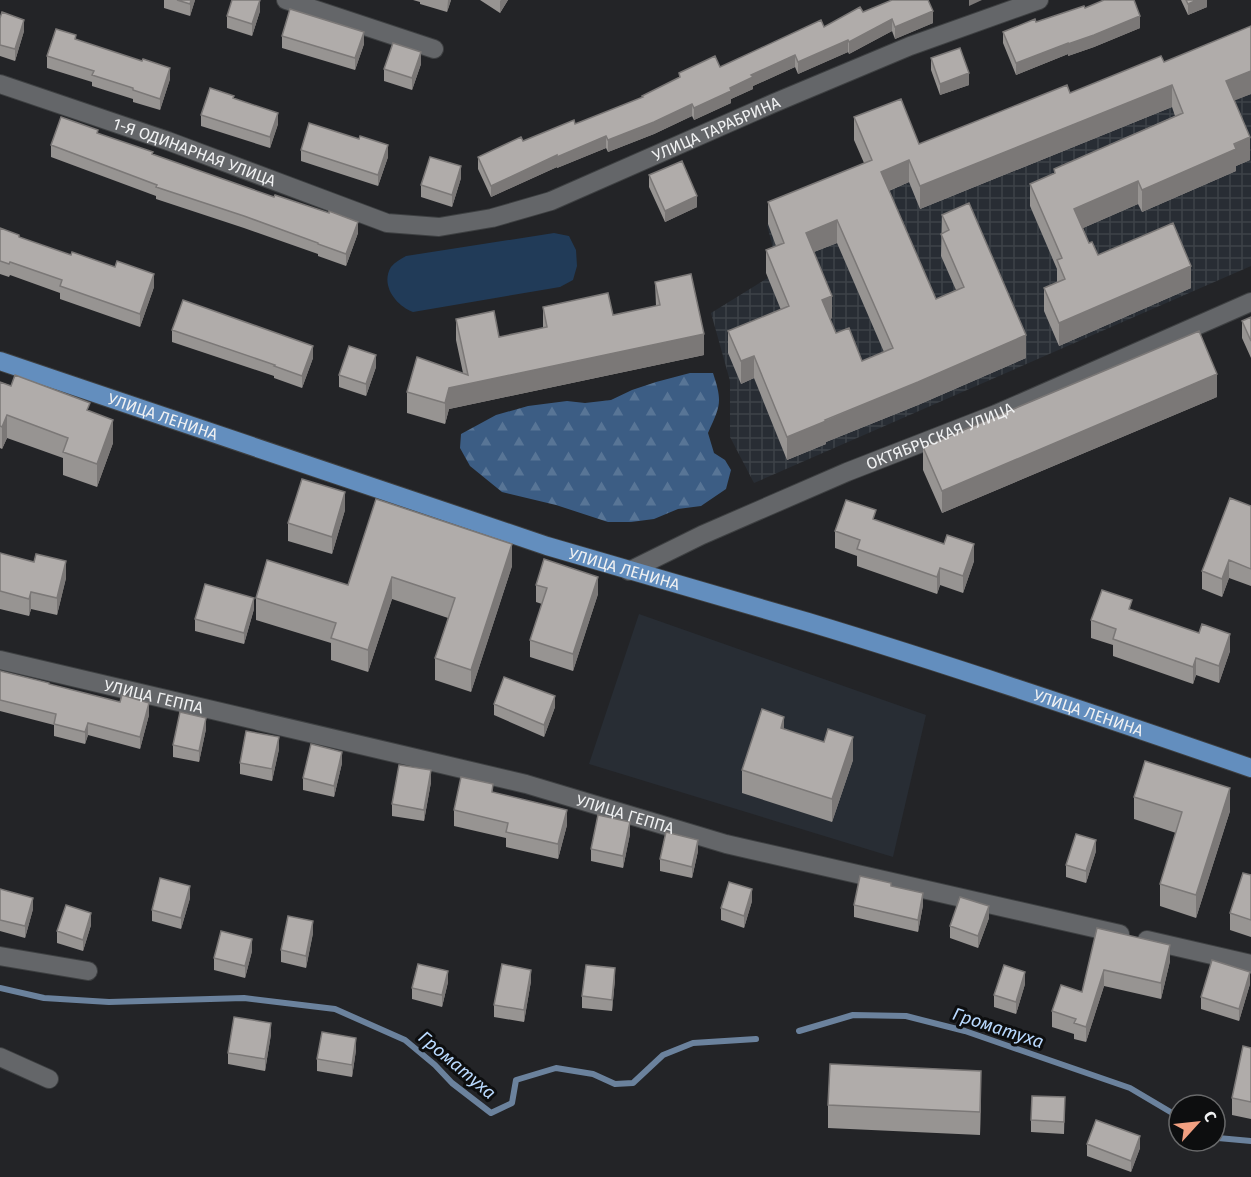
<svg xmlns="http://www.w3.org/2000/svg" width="1251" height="1177" viewBox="0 0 1251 1177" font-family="'Fira Sans',sans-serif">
<defs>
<pattern id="industrial-grid" width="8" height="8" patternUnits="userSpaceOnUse" patternTransform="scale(1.5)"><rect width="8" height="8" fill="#282d34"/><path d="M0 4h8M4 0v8" fill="none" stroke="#3d4248"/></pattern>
<pattern id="forest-firs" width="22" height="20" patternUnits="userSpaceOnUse" patternTransform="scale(1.5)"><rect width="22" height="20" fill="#3c5d84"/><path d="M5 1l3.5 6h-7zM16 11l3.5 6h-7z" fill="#587596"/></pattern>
</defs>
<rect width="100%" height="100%" fill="#232427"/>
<!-- built -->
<path fill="#282d34" d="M639,614L926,715L893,857L589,764Z"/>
<!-- industrial -->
<path fill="url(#industrial-grid)" d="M1251,50V266L754,483L730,437V381L711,313L779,271L767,225L1067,110Z"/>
<!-- forest -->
<path fill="url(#forest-firs)" d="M690,373H713C723,403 720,406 708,433L714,453L725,460L731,470L726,489L701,506L678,509L654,519L631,522H608L556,505L502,492L470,466L460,448L461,434L496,415L528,406L567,401L585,403L611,400L632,390L656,382Z"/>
<!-- green -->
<path fill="#213b58" d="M554,233L569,236L576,250L577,266L573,280L560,287L413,312C396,306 380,285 391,267C395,262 401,259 406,256Z"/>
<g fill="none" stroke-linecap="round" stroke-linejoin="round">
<!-- stream -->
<path stroke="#6b829d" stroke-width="6" d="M0,988L44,998L109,1002L244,998L335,1009L405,1040L435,1065L452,1083L491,1113L512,1103L516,1080L556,1068L593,1074L615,1084L633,1083L663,1055L693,1043L756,1039
M799,1031L853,1015L906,1016L965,1031L1130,1088L1179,1117
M1215,1137L1218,1138L1251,1141"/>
<defs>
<g id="minor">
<path d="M286,0L434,49"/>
<path id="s1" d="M0,84L168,141L387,223L439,227L492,218L551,201L774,103L910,46L1039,0"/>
<path id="s2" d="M629,571L702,535L847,472L996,414L1251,302"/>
<path id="s3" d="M0,660L526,784L726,844L1120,934"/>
<path d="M1147,940L1251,964"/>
<path d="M0,956L88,971"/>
<path d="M0,1057L49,1079"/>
</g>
<g id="primary">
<path id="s4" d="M0,361L547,546C634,572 721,596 808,622C957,667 1104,717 1251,768"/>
</g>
</defs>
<!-- minor casing -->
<use href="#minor" stroke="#3e4042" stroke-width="20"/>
<!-- primary casing -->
<use href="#primary" stroke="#3e4042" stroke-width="20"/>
<!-- minor -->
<use href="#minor" stroke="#646669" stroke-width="18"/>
<!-- primary -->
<use href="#primary" stroke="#638ebe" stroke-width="18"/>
</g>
<!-- wall -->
<path fill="#979492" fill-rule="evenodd" d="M164,0H195L190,16L164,8Z
M413,0H451L447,12L420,4V2Z
M480,0H508L500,13Z
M1181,0H1207V7L1188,15Z
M1085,8L1140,28L1094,47L1068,56V54L1016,75L1003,43V32Z
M260,11L252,36L227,28V16Z
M863,12L933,23L895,39L892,31L849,54L848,52L798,74L795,67L753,86V89L731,99V103L694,120L692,116L654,134L608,152L606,148L557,168V167L491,197L478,169V157L575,124L642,98V96L679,78V73L720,67Z
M0,18L24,31L15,61L0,56Z
M282,36L364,44L355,70L282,48Z
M76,39L170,79L160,110L133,102V99L92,86V82L47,68V56Z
M931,58L969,85L940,95L931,70Z
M1164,62L1251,94L1234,100L1250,160L1236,166V171L1142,212L1138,204L1083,228L1089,243L1098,255L1191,288L1059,346L1044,311V288L1057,283V269L1030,206V184L1054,173V169L1175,116L1172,107L920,209L909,182L889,191L936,299L956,290L941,256L942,215L1026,358L918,405L826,442V444L787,460L754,378L741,384L728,353V331L781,310L766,273V250L776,246L768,224V202L864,163L854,140V117L919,144ZM837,243L884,352L862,361L836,333L830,319L832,318L814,252Z
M421,64L412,90L384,81V69Z
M234,98L278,124L270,148L201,126V115Z
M98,133L358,233L346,266L318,256V254L244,228L156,199V196L51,157V145Z
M359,139L388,157L378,186L301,161V150Z
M649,175L697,207L665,222L649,187Z
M461,178L452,207L421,197V185Z
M0,228L19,237L154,287L140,327L60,299V293L10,275L9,277L0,274Z
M655,282L704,355L449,409L445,424L407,413V392L463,373L456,340V319L499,337L543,328V307L613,315L656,306Z
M1251,317V358L1242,338V321Z
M172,330L313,358L302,388L274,378V376L172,342Z
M376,367L366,396L339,387V375Z
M0,382L90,411L113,443L97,487L63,475V458L7,438L2,449L0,448Z
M1217,397L942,513L923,470V447Z
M1251,506V586L1229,578L1222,597L1202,589V571Z
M345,510L332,554L288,541V523Z
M876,520L974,561L963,593L940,585L937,594L857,566V556L835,548V531Z
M512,544V566L471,692L435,680V658L448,618L392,599L368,672L331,660V643L256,620V598L348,585Z
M0,553L66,578L57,615L31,609L29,616L0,609Z
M536,585L598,594L573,671L530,657V640L542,604L536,602Z
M254,609L244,644L195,631V619Z
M1132,610L1230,651L1219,683L1196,675L1193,684L1113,656V645L1091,638V620Z
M0,671L49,684L149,715L140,749L88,735L85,744L54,736V725L0,711Z
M494,704L555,707L544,737L494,715Z
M206,729L199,762L173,757V745Z
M784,729L853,760L832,822L742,793V770Z
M279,749L272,781L240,774V763Z
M342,763L334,797L303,790V778Z
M431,782L424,821L392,816V804Z
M493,793L567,825L558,859L506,847V838L454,826V810Z
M1134,797L1230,811L1196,918L1160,906V884L1176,833L1134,819Z
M630,834L623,868L591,861V849Z
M698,851L692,878L660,871V859Z
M1096,851L1086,883L1066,877V865Z
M1251,875V937L1230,930V913Z
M0,889L33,909L25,938L0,931Z
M190,898L181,929L152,921V910Z
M752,901L744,928L721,920V908Z
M854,905H923L918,932L854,917Z
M989,918L978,948L950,938V926Z
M91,925L83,951L57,943V931Z
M1097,928L1170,961L1161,999L1104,986L1086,1042L1074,1039V1034L1052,1027V1011L1082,992Z
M313,933L306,968L281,962V950Z
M252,951L245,978L214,970V958Z
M615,979L612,1011L582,1008V996Z
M531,981L524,1022L494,1017V1005Z
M448,982L442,1007L412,999V988Z
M1025,984L1016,1014L994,1007V995Z
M1250,984L1239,1021L1201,1009V997Z
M271,1034L265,1071L228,1064V1053Z
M1251,1048V1119L1232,1115V1098Z
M356,1050L352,1077L317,1071V1059Z
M981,1093L980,1135L828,1128V1105Z
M1065,1097L1064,1134L1031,1132V1120Z
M1087,1144L1140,1148L1131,1172L1087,1156Z"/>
<!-- shaded-wall -->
<path fill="#7b7877" d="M191,0H195L190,16V4Z
M260,0V11L252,36V24Z
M448,0H451L447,12Z
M501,0H508L500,13V1Z
M969,0H982L969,6Z
M1197,0H1207V7L1188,15V4Z
M933,11V23L895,39V27Z
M1140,16V28L1094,47L1068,56V44Z
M892,19V31L849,54V42Z
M24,20V31L15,61V49Z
M364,32V44L355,70V58Z
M848,40V52L798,74V62Z
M1068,43V54L1016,75V63Z
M421,52V64L412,90V78Z
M795,55V67L753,86V89L731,99V103L694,120V108L751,75Z
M170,68V79L160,110V99Z
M1251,71V94L1226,104V81Z
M969,73V85L940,95V84Z
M1172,85V107L920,209V186Z
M692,104V116L654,134L608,152V140Z
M278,113V124L270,148V137Z
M606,136V148L557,168V157Z
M1250,137V160L1236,166V171L1142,212V190Z
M388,145V157L378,186V175Z
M557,155V167L491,197V186Z
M909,160V182L881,194V172Z
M461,166V178L452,207V195Z
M1138,181V204L1074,232V209Z
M697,196V207L665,222V211Z
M837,220V243L806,255V233Z
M358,222V233L346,266V254Z
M1191,266V288L1059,346V323Z
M154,274V287L140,327V314Z
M832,296V318L822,322V300Z
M704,334V355L449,409L445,424V403L449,388Z
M1026,335V358L918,405L826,442V444L787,460V437Z
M313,346V358L302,388V376Z
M376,355V367L366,396V384Z
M754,356V378L741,384V361Z
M1217,374V397L942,513V491Z
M7,415V438L2,449V427Z
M113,420V443L97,487V464Z
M345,492V510L332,554V537Z
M512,544V566L471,692V670Z
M974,544V561L963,593V576Z
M1229,560V578L1222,597V579Z
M66,561V578L57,615V598Z
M940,568V585L937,594V577Z
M392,577V599L368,672V650Z
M598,577V594L573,671V654Z
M31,592V609L29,616V599Z
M254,598V609L244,644V633Z
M1230,634V651L1219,683V666Z
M1196,658V675L1193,684V667Z
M555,696V707L544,737V725Z
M149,703V715L140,749V737Z
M784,717V739L781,728Z
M206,718V729L199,762V751Z
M88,723V735L85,744V732Z
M279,737V749L272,781V769Z
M853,737V760L832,822V799Z
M342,752V763L334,797V786Z
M431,770V782L424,821V810Z
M1230,788V811L1196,918V895Z
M567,810V825L558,859V844Z
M630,822V834L623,868V856Z
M698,840V851L692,878V867Z
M1096,840V851L1086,883V871Z
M190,886V898L181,929V918Z
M752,889V901L744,928V916Z
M923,893V905L918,932V920Z
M33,898V909L25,938V926Z
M989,906V918L978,948V936Z
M91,913V925L83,951V940Z
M313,921V933L306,968V956Z
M252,939V951L245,978V966Z
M1170,945V961L1161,999V983Z
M615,968V979L612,1011V1000Z
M531,970V981L524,1022V1010Z
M1104,970V986L1086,1042V1027Z
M448,971V982L442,1007V995Z
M1025,972V984L1016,1014V1002Z
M1250,972V984L1239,1021V1009Z
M271,1023V1034L265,1071V1059Z
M356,1038V1050L352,1077V1065Z
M981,1071V1093L980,1135V1112Z
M1140,1136V1148L1131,1172V1161Z"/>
<!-- building -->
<path fill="#b0acaa" stroke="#7b7877" stroke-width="1.5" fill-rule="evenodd" d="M177,0H191L190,4Z
M232,0H260L252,24L227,16Z
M892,0H928L933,11L895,27L892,19L849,42L848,40L798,62L795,55L751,75L753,77L730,88L731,91L694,108L692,104L654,122L608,140L606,136L557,157V155L491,186L478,157L521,137L523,141L574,120L575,124L643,97L642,96L680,77L679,73L715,56L720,67L821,20L824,27L860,7L863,12Z
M1104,0H1134L1140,16L1094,35L1068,44V43L1016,63L1003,32L1035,19L1036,22L1084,6L1085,8Z
M1186,0H1197L1188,4Z
M290,9L364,32L355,58L282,36Z
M2,12L24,20L15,49L0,45V18Z
M1251,26V71L1226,81L1250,137L1234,144L1236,149L1142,190L1138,181L1074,209L1089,243L1092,242L1098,255L1173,223L1191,266L1059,323L1044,288L1065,279L1057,260L1062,258L1030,184L1055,173L1054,169L1183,113L1172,85L920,186L909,160L881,172L936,299L964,287L941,234L949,230L942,215L969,203L1026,335L918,382L825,420L826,421L787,437L754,356L741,361L728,331L789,306L766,250L784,243L768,202L872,160L854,117L901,99L919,144L1067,85L1070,93L1161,56L1164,62ZM837,220L893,348L862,361L849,328L836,333L822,300L832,296L806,233Z
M56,29L76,35L75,39L142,61L143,59L170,68L160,99L133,90V88L92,75L94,71L47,56Z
M393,43L421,52L412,78L384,69Z
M960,48L969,73L940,84L931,58Z
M210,88L234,96L233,98L278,113L270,137L201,115Z
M61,117L98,130L97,133L153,152L152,154L274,197L275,195L329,213V211L358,222L346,254L318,244V243L244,216L156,187L157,185L51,145Z
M309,123L359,139L360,136L388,145L378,175L301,150Z
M430,157L461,166L452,195L421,185Z
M682,161L697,196L665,211L649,175Z
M0,228L19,235V237L71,255L72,252L115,267L117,261L154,274L140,314L60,286L62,280L10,262L9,264L0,261Z
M691,274L704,334L449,388L445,403L407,392L417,357L468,375L456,319L494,311L499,337L547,327L543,307L608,293L613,315L660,305L655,282Z
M183,300L313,346L302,376L274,366L275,365L172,330Z
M1251,317V341L1242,321Z
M1199,331L1217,374L942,491L923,447Z
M349,346L376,355L366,384L339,375Z
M15,375L90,403L87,410L113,420L97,464L63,452L68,438L7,415L2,427L0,426V382L11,386Z
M302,479L345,492L332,537L288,523Z
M1230,498L1251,506V569L1229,560L1222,579L1202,571Z
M376,499L512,544L471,670L435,658L455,598L392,577L368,650L331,638L336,623L256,598L267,560L348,585Z
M846,500L876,510L873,519L944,544L947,535L974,544L963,576L940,568L937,577L857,549L860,540L835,531Z
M0,553L34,562L36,554L66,561L57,598L31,592L29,599L0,591Z
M544,559L598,577L573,654L530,640L547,588L536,585Z
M205,584L254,598L244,633L195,619Z
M1102,590L1132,600L1129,609L1199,633L1202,624L1230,634L1219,666L1196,658L1193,667L1113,639L1116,629L1091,620Z
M0,671L49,683V684L120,702L122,695L149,703L140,737L88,723L85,732L54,724L56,714L0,700Z
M504,677L555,696L544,725L494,704Z
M762,709L784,717L781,728L824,742L828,729L853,737L832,799L742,770Z
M180,712L206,718L199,751L173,745Z
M246,731L279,737L272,769L240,763Z
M311,744L342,752L334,786L303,778Z
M1145,761L1230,788L1196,895L1160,884L1182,812L1134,797Z
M399,765L431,770L424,810L392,804Z
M461,777L493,784L492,792L567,810L558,844L506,832L508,823L454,810Z
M598,815L630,822L623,856L591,849Z
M666,832L698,840L692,867L660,859Z
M1076,834L1096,840L1086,871L1066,865Z
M1243,873L1251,875V920L1230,913Z
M860,876L891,883V886L923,893L918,920L854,905Z
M160,878L190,886L181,918L152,910Z
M729,882L752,889L744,916L721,908Z
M0,889L33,898L25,926L0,920Z
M960,897L989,906L978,936L950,926Z
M66,905L91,913L83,940L57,931Z
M288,916L313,921L306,956L281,950Z
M1097,928L1170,945L1161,983L1104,970L1086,1027L1074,1023L1076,1019L1052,1011L1061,985L1082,992Z
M221,931L252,939L245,966L214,958Z
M1212,960L1250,972L1239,1009L1201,997Z
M418,964L448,971L442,995L412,988Z
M502,964L531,970L524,1010L494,1005Z
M586,965L615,968L612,1000L582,996Z
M1004,965L1025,972L1016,1002L994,995Z
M234,1017L271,1023L265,1059L228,1053Z
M322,1032L356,1038L352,1065L317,1059Z
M1243,1046L1251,1048V1102L1232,1098Z
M830,1064L981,1071L980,1112L828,1105Z
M1032,1096L1065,1097L1064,1122L1031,1120Z
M1096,1120L1140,1136L1131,1161L1087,1144Z"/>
<g text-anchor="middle" stroke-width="6" stroke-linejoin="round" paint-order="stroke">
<!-- street labels -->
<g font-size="16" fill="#f0f1f2" stroke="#0d0e0f">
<text dy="6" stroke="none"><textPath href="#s1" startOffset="759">УЛИЦА ТАРАБРИНА</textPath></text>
<text dy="6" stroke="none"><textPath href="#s1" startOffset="206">1-Я ОДИНАРНАЯ УЛИЦА</textPath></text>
<text dy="6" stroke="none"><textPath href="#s4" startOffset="172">УЛИЦА ЛЕНИНА</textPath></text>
<text dy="6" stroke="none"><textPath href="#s2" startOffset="339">ОКТЯБРЬСКАЯ УЛИЦА</textPath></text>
<text dy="6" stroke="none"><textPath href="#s4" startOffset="658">УЛИЦА ЛЕНИНА</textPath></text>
<text dy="6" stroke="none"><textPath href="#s3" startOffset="158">УЛИЦА ГЕППА</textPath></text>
<text dy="6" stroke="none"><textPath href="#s4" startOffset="1144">УЛИЦА ЛЕНИНА</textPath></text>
<text dy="6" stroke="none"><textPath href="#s3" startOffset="644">УЛИЦА ГЕППА</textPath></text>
</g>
<!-- water labels -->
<g font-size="18" font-style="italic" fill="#b9d9fe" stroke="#0d0e0f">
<text transform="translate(998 1028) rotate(18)" y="6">Громатуха</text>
<text transform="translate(457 1065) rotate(40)" y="6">Громатуха</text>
</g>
</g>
<!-- north arrow -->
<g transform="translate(1197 1123) rotate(63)"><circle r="28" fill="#0d0e0f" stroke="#68696a" stroke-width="1.5"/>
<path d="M0-4.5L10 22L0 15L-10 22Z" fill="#f2a081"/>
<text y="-9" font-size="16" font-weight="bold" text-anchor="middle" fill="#f0f1f2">С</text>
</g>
</svg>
